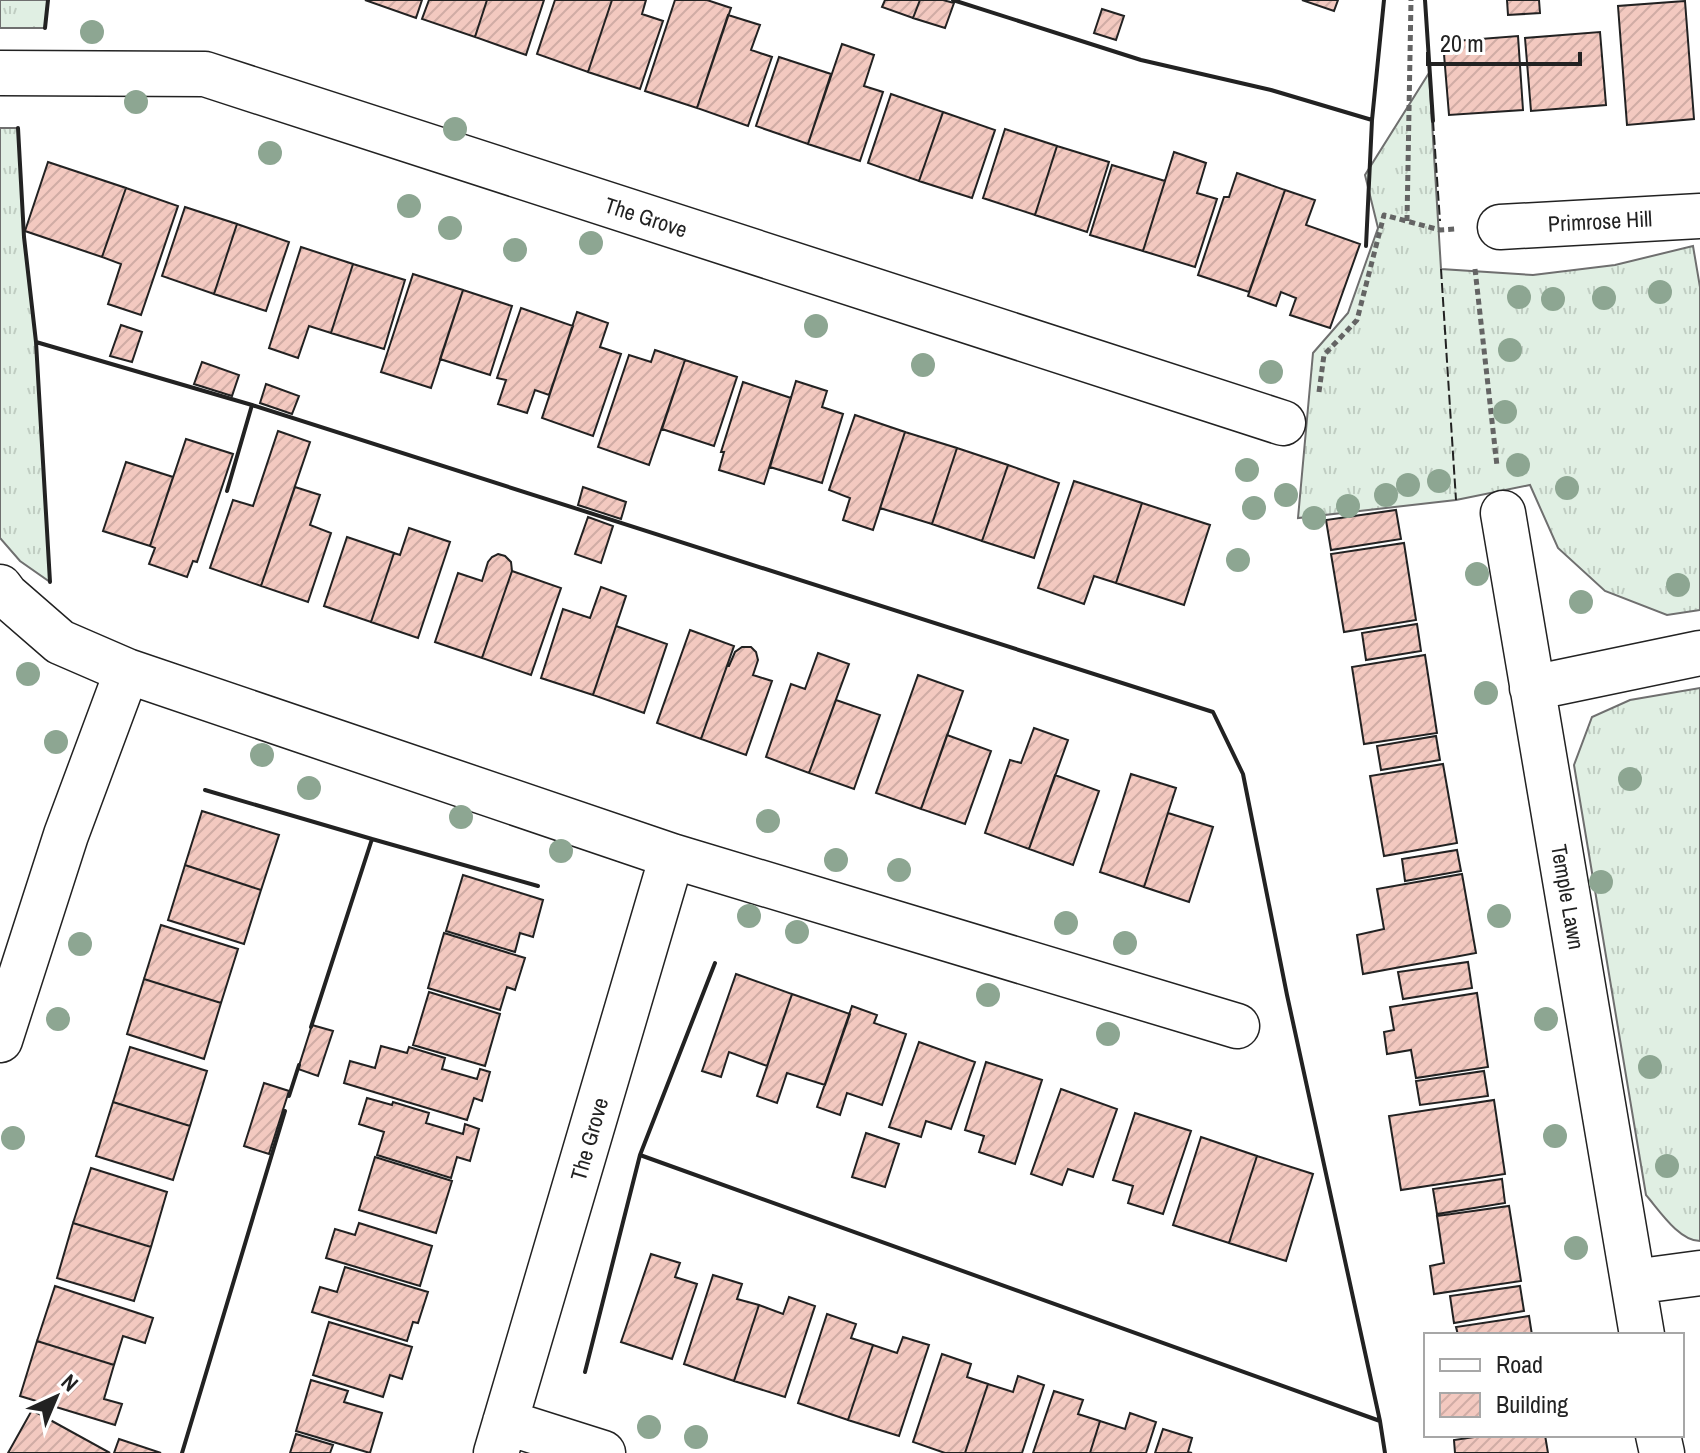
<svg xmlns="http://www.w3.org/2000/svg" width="1700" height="1453" viewBox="0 0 1700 1453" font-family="'Archivo Narrow',sans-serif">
<defs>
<pattern id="grass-tufts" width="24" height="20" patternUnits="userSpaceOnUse" patternTransform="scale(2)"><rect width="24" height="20" fill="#e0efe3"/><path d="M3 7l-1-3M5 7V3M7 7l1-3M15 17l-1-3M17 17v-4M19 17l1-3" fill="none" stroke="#c0cdc2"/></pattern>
<pattern id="building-hatch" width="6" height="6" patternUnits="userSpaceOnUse" patternTransform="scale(2)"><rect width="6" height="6" fill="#f3c9c0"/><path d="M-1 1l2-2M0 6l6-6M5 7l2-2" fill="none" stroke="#d0aca5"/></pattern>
</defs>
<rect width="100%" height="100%" fill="#fff"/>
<!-- grass -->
<path fill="url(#grass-tufts)" stroke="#6f6f6f" stroke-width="2" d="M0,0H48L45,28H0Z
M1429,73L1441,269L1533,275L1615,265L1693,246L1700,287V610L1667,615L1605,591L1558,548L1530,485L1456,500L1298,518L1313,353L1348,313L1378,228L1365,175Z
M0,128H18L24,237L36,342L50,582L20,561L0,538Z
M1700,688V1241C1679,1241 1659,1210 1646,1195L1574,765L1592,717L1630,700Z"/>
<!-- building -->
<path fill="url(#building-hatch)" stroke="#222" stroke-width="2" d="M365,0H422L416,18Z
M429,0H487L475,37L422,19Z
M487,0H544L526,55L475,37Z
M555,0H612L588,72L537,54Z
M612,0H646L642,14L663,21L640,89L588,72Z
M675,0H707L731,8L697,108L645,91Z
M885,0H920L913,18L882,7Z
M920,0H943L954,3L945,28L913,18Z
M1302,0H1338L1334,11Z
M1507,0H1539L1540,13L1508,15Z
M1685,1L1694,119L1627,125L1618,6Z
M1102,9L1124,16L1116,40L1094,33Z
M728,15L760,25L751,50L772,57L748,126L697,108Z
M1600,32L1606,105L1531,111L1525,38Z
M1518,36L1523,110L1449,115L1443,42Z
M842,44L874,55L864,86L883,92L860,161L808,144Z
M779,57L831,74L808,144L756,126Z
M891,94L943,112L919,181L868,163Z
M943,112L995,130L972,198L919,181Z
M1005,129L1057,146L1035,215L983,198Z
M1057,146L1109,162L1087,232L1035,215Z
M1174,152L1206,163L1197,193L1217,199L1195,267L1143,251Z
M48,162L126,188L102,257L25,231Z
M1112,165L1165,181L1143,251L1090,235Z
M1237,173L1285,190L1249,292L1198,275L1224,197H1229Z
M126,188L178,206L141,315L108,304L121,264L102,257Z
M1285,190L1315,200L1306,225L1360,244L1330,328L1290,315L1296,298L1281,292L1276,306L1248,296Z
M185,207L237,224L214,294L162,276Z
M237,224L289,242L266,311L214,294Z
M301,247L353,264L331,333L309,326L298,358L269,348Z
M353,264L405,280L384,349L331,333Z
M413,274L463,290L431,388L381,372Z
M463,290L512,306L490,375L440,359Z
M521,308L573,326L549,395L535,390L527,413L498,404L506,380L497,378Z
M577,312L608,323L600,347L621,354L593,436L542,418Z
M121,325L142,332L132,362L110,356Z
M655,350L685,360L649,465L598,447L629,355L651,362Z
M685,360L737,377L714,446L662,429Z
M202,362L239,375L232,396L194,384Z
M796,381L827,391L822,407L843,414L822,483L770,467Z
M743,382L791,398L764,484L719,470L724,452H721Z
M266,384L299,396L292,414L260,403Z
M855,415L905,432L873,530L843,520L850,498L829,490Z
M278,431L310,442L261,586L210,568L233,500L253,506Z
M905,432L957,448L932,524L880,508Z
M186,439L233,454L197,562L193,561L187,577L149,564L155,548L150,546Z
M957,448L1008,465L982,541L932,524Z
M126,462L173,477L150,546L103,531Z
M1008,465L1059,483L1034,558L982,541Z
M1074,481L1142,503L1116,583L1094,576L1084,604L1038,588Z
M295,487L320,495L310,525L331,533L308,602L261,586Z
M583,487L626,502L621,519L578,505Z
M1142,503L1210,525L1184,605L1116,583Z
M1396,510L1401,539L1331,550L1326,520Z
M588,517L613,526L601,563L575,554Z
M409,528L450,542L418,638L371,622L394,553L400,555Z
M347,537L394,553L371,622L324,606Z
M1404,543L1416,620L1344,632L1331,554Z
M498,554L505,556L511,562L512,571L482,658L435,642L458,573L482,581L488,562L492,557Z
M512,571L561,588L531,675L482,658Z
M601,587L626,596L593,695L541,678L563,609L590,618Z
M1417,624L1421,651L1366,660L1362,633Z
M616,626L667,644L644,713L593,695Z
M690,630L734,646L701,739L657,723Z
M742,647H751L756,652L758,660L753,675L772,681L746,755L701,739L727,666H729L735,652Z
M818,653L849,664L809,773L766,757L791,684L805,689Z
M1425,655L1437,733L1364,744L1352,667Z
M918,675L963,691L921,809L876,793Z
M836,700L880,715L854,789L809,773Z
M1034,728L1068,740L1029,849L985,833L1010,760L1021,763Z
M947,735L991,751L965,824L921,809Z
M1436,736L1440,760L1381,770L1377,746Z
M1443,764L1457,843L1384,856L1370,776Z
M1131,774L1176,788L1144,887L1100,872Z
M1055,775L1099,791L1073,865L1029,849Z
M202,811L279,835L261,890L185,865Z
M1168,813L1213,827L1189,902L1144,887Z
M1457,850L1461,871L1405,881L1402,859Z
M185,865L261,890L244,944L168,920Z
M1462,874L1476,953L1363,974L1357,935L1384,929L1377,889Z
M463,875L543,900L533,937L520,933L515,952L446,931Z
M161,925L238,949L221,1003L144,979Z
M444,933L525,958L515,990L507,987L500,1010L428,988Z
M1468,962L1472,988L1403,999L1398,972Z
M736,974L792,994L767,1066L729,1052L721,1077L702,1071Z
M144,979L221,1003L204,1059L127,1034Z
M429,992L500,1014L485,1066L413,1045Z
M1477,993L1488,1067L1416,1078L1411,1050L1387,1054L1384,1032L1394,1030L1390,1007Z
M792,994L850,1014L825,1085L787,1073L777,1103L757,1096Z
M852,1006L877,1015L874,1023L906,1034L882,1105L847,1093L840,1115L817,1107Z
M312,1025L333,1031L318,1076L298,1069Z
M919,1042L975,1062L951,1129L926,1121L921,1137L889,1127Z
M381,1046L407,1053L409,1047L445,1058L442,1069L477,1079L480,1069L490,1072L482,1101L474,1098L467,1120L344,1083L350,1061L375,1068Z
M130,1047L207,1071L190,1126L113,1102Z
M986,1062L1042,1080L1015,1164L979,1152L984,1136L965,1130Z
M1484,1071L1488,1096L1420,1105L1416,1081Z
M264,1083L289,1091L269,1154L244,1146Z
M1061,1089L1117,1109L1093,1177L1068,1169L1062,1185L1031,1174Z
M367,1098L392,1105L393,1102L429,1113L426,1123L463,1134L465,1124L479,1129L470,1161L457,1157L451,1178L377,1155L384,1132L359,1124Z
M1494,1100L1505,1174L1401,1190L1389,1116Z
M113,1102L190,1126L173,1180L96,1156Z
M1135,1113L1191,1131L1163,1214L1128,1203L1133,1186L1113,1180Z
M866,1133L899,1144L885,1187L852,1177Z
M1201,1137L1257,1156L1229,1243L1173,1225Z
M1257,1156L1313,1174L1286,1261L1229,1243Z
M375,1157L452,1181L436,1233L359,1210Z
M91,1168L167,1192L151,1247L73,1223Z
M1502,1179L1505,1203L1437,1214L1433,1189Z
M1509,1206L1521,1281L1434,1294L1430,1266L1444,1263L1437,1216Z
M73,1223L151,1247L134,1301L57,1278Z
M359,1223L432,1246L420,1286L326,1258L335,1229L355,1235Z
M651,1254L680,1263L675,1277L697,1284L672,1359L621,1342Z
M345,1267L428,1292L418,1323L413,1322L407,1341L312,1312L320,1287L337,1292Z
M713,1275L742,1284L737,1299L759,1305L734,1381L684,1364Z
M55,1286L153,1318L145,1343L123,1336L114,1365L37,1341Z
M1520,1286L1524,1311L1454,1323L1450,1296Z
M789,1297L815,1306L785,1397L734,1381L759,1305L783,1314Z
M827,1314L856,1324L851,1338L873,1345L848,1420L798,1403Z
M1529,1316L1532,1335H1458L1456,1327Z
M329,1322L412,1347L402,1379L390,1375L383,1397L313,1375Z
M903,1337L929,1345L899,1436L848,1420L873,1345L897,1353Z
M37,1341L114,1365L104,1399L122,1404L115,1425L20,1396Z
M942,1354L971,1364L967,1377L988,1384L965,1453H945L913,1442Z
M1018,1376L1044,1385L1022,1453H965L988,1384L1013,1392Z
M311,1380L348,1391L344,1402L382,1413L370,1453L296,1431Z
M1054,1391L1083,1400L1078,1414L1100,1421L1090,1453H1033Z
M32,1410L110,1453H8Z
M1130,1413L1156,1422L1146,1453H1090L1100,1421L1125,1429Z
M1163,1429L1192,1438L1188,1452L1192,1453H1155Z
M296,1434L333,1445L330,1453H290Z
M1488,1435H1545L1548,1453H1455L1454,1440Z
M119,1439L161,1453H114Z"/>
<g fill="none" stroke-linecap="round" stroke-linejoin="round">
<defs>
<path id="minor" d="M0,73L205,74L1283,423
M1500,227L1700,216
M1503,513L1642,1335
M0,587L6,595L60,642L127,671L672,856L1237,1026
M1532,688L1700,653
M0,1040L66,835L127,671
M1633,1282L1700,1273
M505,1422L603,1453
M1658,1435L1662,1453
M496,1453L672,856"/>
</defs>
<!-- minor casing -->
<use href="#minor" stroke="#222" stroke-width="47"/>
<!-- path -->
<path stroke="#646464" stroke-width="5" stroke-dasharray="6 4" stroke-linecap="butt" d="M1407,221L1411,0
M1475,269L1497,466
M1319,392L1324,355L1357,320L1384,215L1440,230L1455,229"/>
<!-- minor -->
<use href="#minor" stroke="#fff" stroke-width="44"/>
<!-- fence -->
<path stroke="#222" stroke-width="2" stroke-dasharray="10 4" stroke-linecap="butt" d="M1433,121L1440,221
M1441,269L1456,500"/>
<!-- wall -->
<path stroke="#222" stroke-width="4" d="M953,0L1141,60L1271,90L1372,120L1366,246
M1425,0L1433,121
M45,28L48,0
M1372,120L1384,0
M18,128L24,237L36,342L252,405L1213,712L1243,774L1287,995L1380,1421
M36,342L50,582
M227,491L252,405
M205,790L372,839L311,1027
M372,839L538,886
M715,963L640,1155L1380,1421L1385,1453
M289,1096L299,1065
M585,1372L640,1155
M182,1453L285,1111"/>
</g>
<!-- trees -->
<g fill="#8da692">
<circle cx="92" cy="32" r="12"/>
<circle cx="136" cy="102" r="12"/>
<circle cx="455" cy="129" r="12"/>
<circle cx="270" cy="153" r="12"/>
<circle cx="409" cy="206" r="12"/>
<circle cx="450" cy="228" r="12"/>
<circle cx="591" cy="243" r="12"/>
<circle cx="515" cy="250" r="12"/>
<circle cx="1660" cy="292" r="12"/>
<circle cx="1519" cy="297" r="12"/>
<circle cx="1604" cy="298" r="12"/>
<circle cx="1553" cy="299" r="12"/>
<circle cx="816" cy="326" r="12"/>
<circle cx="1510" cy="350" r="12"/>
<circle cx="923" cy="365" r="12"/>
<circle cx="1271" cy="372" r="12"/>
<circle cx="1505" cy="412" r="12"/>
<circle cx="1518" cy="465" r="12"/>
<circle cx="1247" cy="470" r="12"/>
<circle cx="1439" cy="481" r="12"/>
<circle cx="1408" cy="485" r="12"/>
<circle cx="1567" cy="488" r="12"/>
<circle cx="1286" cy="495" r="12"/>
<circle cx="1386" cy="495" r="12"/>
<circle cx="1348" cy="506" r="12"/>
<circle cx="1254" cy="508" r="12"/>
<circle cx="1314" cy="518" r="12"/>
<circle cx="1238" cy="560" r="12"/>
<circle cx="1477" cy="574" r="12"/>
<circle cx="1678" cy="585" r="12"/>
<circle cx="1581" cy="602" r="12"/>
<circle cx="28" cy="674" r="12"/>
<circle cx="1486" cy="693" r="12"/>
<circle cx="56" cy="742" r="12"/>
<circle cx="262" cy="755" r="12"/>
<circle cx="1630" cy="779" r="12"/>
<circle cx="309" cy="788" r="12"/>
<circle cx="461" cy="817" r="12"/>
<circle cx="768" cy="821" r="12"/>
<circle cx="561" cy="851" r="12"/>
<circle cx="836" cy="860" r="12"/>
<circle cx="899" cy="870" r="12"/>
<circle cx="1601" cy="882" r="12"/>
<circle cx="749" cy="916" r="12"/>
<circle cx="1499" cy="916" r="12"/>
<circle cx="1066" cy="923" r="12"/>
<circle cx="797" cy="932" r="12"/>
<circle cx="1125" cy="943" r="12"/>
<circle cx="80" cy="944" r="12"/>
<circle cx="988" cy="995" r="12"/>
<circle cx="58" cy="1019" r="12"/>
<circle cx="1546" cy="1019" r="12"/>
<circle cx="1108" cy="1034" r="12"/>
<circle cx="1650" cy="1067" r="12"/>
<circle cx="1555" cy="1136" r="12"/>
<circle cx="13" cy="1138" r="12"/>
<circle cx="1667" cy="1166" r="12"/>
<circle cx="1576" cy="1248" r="12"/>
<circle cx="649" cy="1427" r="12"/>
<circle cx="696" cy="1437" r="12"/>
</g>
<g text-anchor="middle" stroke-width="6" stroke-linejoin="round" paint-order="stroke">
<!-- street labels -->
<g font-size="22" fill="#222" stroke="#fff">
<text transform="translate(646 217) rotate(18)" y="8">The Grove</text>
<text transform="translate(1600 221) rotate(-3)" y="8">Primrose Hill</text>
<text transform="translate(1568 897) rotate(80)" y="8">Temple Lawn</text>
<text transform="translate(589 1139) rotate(-74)" y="8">The Grove</text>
</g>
</g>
<!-- legend -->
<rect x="1424" y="1333" width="260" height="104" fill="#ffffff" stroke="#a7a7a7" stroke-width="2"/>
<rect x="1440" y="1359" width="40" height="12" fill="#ffffff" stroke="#a7a7a7" stroke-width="2"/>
<text x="1496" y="1373" font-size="24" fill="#222222">Road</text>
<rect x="1440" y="1393" width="40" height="24" fill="url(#building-hatch)" stroke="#a7a7a7" stroke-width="2"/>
<text x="1496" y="1413" font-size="24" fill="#222222">Building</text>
<!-- north arrow -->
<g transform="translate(56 1397) rotate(44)" stroke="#ffffff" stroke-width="6" paint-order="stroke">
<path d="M0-6L14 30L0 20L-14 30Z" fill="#222222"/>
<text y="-12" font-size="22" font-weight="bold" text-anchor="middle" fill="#222222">N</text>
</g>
<!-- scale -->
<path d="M1428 52v12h152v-12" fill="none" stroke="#222222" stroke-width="4"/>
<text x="1440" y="52" font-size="24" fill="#222222" stroke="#ffffff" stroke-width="6" paint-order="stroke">20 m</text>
</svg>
